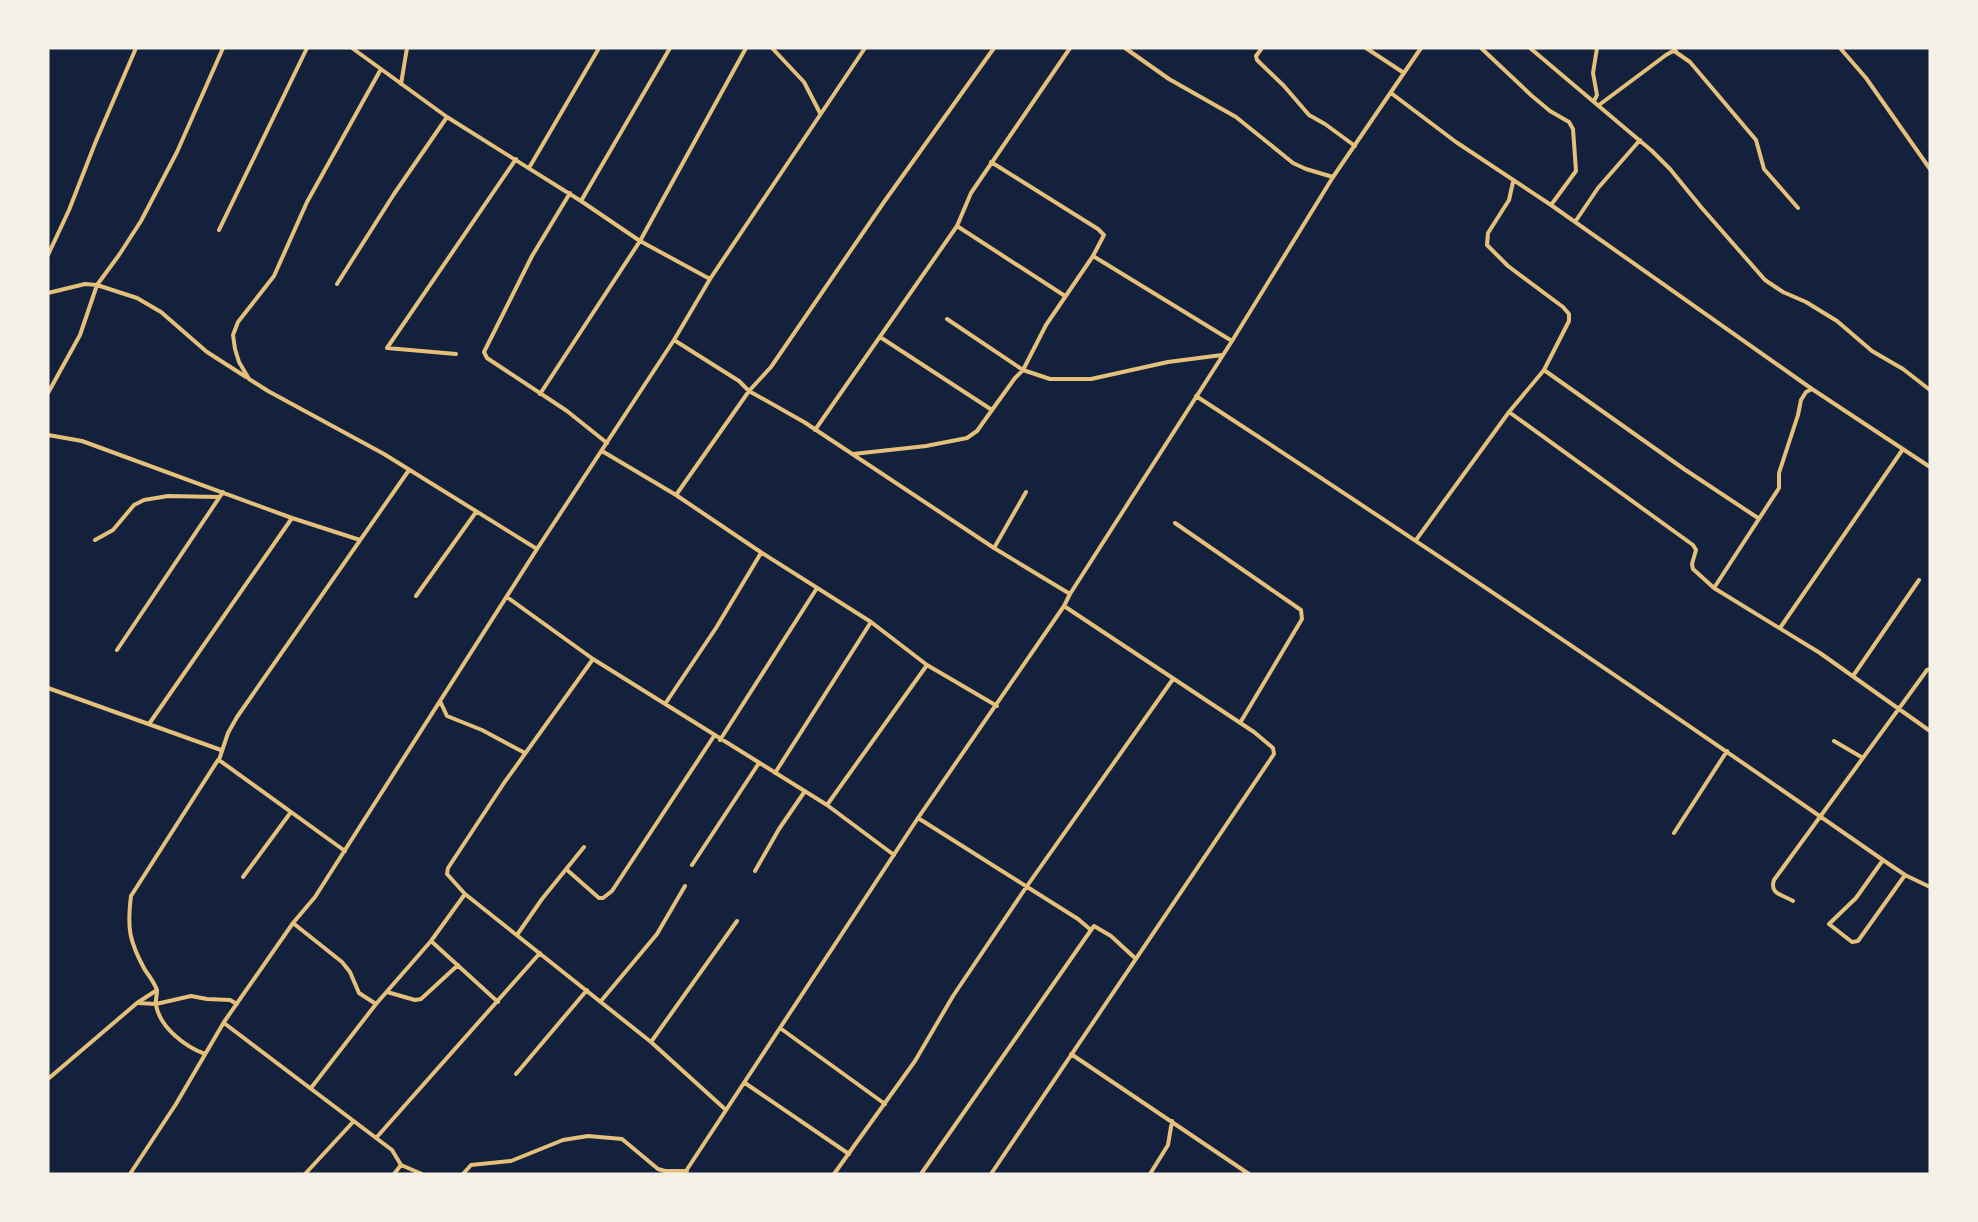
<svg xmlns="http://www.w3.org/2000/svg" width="1978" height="1222" viewBox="0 0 1978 1222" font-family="'Noto Sans',sans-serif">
<rect width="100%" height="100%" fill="#14213d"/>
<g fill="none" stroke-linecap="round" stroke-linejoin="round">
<!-- minor -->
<path stroke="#e5c07b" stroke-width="4" d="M352,48L447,117L581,201L640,241L710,279
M772,48L804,82L820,113
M1125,48L1169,79L1236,117L1293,163L1306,169L1333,177
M1262,48L1256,56L1257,60L1284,86L1309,115L1325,124L1355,146
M1366,48L1404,73
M1481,48L1532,96L1550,111L1569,122L1573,129L1576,171L1551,205
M1530,48L1652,151L1670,169L1701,207L1765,280L1783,292L1806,302L1837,321L1872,351L1903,369L1930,390
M1674,48L1677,53L1690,62L1756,140L1764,169L1798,208
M1840,48L1866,78L1930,169
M381,69L307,202L274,276L238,322L233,335L235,349L239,362L249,379L268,391L384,454L537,549
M401,84L407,48
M1391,93L1456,142L1551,205L1812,389L1930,467
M1594,101L1597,95L1593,73L1597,48
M1599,105L1666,55L1673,51L1676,52
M529,168L599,48
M570,193L532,256L484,352L487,358L567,411L607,443
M581,201L670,48
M1575,222L1598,188L1640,140
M219,230L307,48
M48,255L69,210L96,141L136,48
M1093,256L1232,341
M337,284L394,194L447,117
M48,293L85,284L97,285L137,298L161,312L207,352L246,377
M1065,296L957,226L971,193L1070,48
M947,319L1023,370L1050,379H1091L1168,362L1222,355
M880,337L992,410L1015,378L1023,370L1046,325L1093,256L1104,235L1098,229L991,162
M674,340L739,381L749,391L804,422L994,548L1070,594
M456,354L387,348L516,159
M1544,370L1684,469L1758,518
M48,393L80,335L97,285L119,255L141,221L177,152L223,48
M540,394L640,241L746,48
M1196,396C1428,547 1656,702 1883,860L1905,875L1930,887
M1509,412L1693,545L1696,550L1692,564L1693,569L1714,588L1820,653L1930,731
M815,430L957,226
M48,435L82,441L292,518L360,540
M602,451L676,495L762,553L871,622L927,665L997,706
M853,454L926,446L967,438L977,431L992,410
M676,495L749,391L771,367L884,202L994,48
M1175,523L1301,610L1302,619L1240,723
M95,540L113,530L134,505L144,500L168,496L219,497
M1416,540L1509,412L1544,370L1569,321V314L1563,307L1508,266L1487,245L1488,233L1509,200L1513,182
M994,548L1026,492
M1714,588L1779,488V473L1798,415L1801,400L1806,392L1812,389
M416,596L476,512
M507,597L593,659L827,805L894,855
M1780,628L1903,449
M117,650L223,492
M593,659L504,783L448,868L447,874L465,894L651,1042L726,1110
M1853,676L1919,580
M48,688L221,750
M440,701L447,716L482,730L525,753
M665,704L716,628L761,553
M149,724L292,518
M720,740L817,588
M1834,741L1863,758
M775,773L871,622
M827,805L927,665
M918,818L1078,919L1091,930L1094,926L1111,936L1136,959
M1674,833L1727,751
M345,851L219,760L228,733L237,717L409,470
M1883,860L1856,898L1829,924L1852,942L1858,941L1905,875
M692,865L759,763
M566,869L599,898H603L612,891L714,736
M755,871L779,829L805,791
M243,877L291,812
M1793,901C1783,895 1769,894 1774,880L1927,670L1930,669
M293,923L342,962L350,972L359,993L376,1004
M517,935L542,899L584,847
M431,941L498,1002
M157,991C157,996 155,1001 156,1005C160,1028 186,1047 205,1054
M387,992L415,1000L421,999L458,965
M601,1001L657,934L685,886
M138,1003L156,1004L191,996L207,999L230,1000L237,1004
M224,1023L392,1150L401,1165L422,1174
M780,1028L885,1104
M651,1042L737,921
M1071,1054L1249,1174
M516,1074L587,990
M48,1079L137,1003L157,990C154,982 150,977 145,970C129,941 127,928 131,896L218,760
M745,1083L849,1154
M311,1088L376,1004L431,941L465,894
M376,1138L540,953
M130,1174L176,1104L224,1022L293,923L315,897L537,549L674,340L710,279L865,48
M305,1174L353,1122
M394,1174L401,1165
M463,1174L471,1165L511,1161L563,1140L588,1136L622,1139L658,1169L665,1171H687
M684,1174L918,818L1064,606L1070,594L1232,341L1333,177L1421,48
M834,1174L915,1061L953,996L1027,886L1173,679
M921,1174L1091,930
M991,1174L1274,754L1273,748L1254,732L1064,606
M1150,1174L1168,1145L1172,1121"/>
</g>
<!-- border -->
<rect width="1978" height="1222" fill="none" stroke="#f6f1e7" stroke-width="99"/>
</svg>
